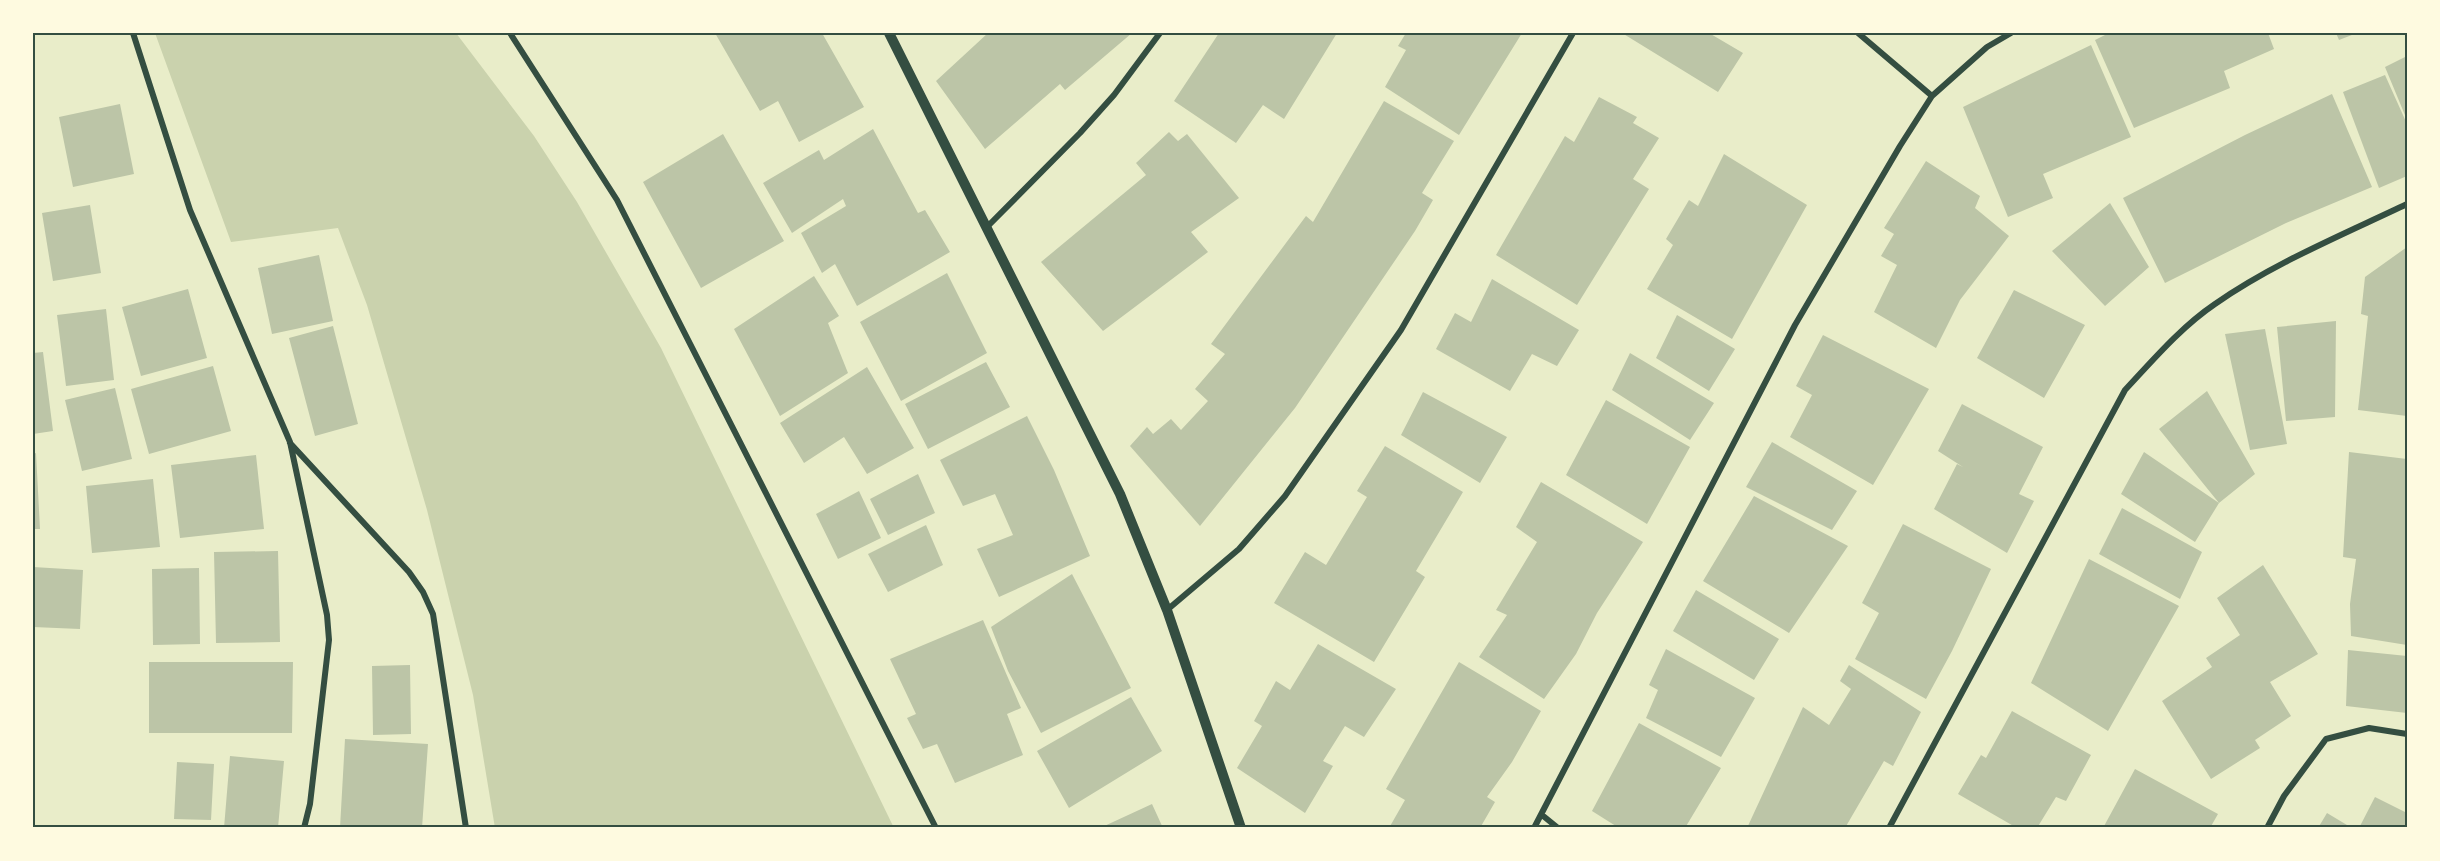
<svg xmlns="http://www.w3.org/2000/svg" width="2440" height="861" viewBox="0 0 2440 861" font-family="'Public Sans',sans-serif">
<rect width="100%" height="100%" fill="#e9edc9"/>
<!-- green -->
<path fill="#cad2ad" d="M155,33H456L534,136L577,202L661,348L894,828H495L473,695L427,510L367,305L338,228L231,242Z"/>
<!-- building -->
<path fill="#bcc5a7" d="M715,33H822L864,107L799,142L778,101L760,111Z
M988,33H1132L1065,90L1060,84L985,149L936,81Z
M1219,33H1337L1284,119L1263,105L1236,143L1174,101Z
M1406,33H1522L1459,135L1385,87L1406,50L1398,46Z
M1622,33H1709L1743,53L1718,92Z
M2109,33H2268L2274,49L2224,71L2230,88L2134,128L2095,40Z
M2336,33H2357L2339,40Z
M2091,45L2131,137L2043,174L2053,198L2008,217L1963,107Z
M2405,57L2407,60V120L2385,67Z
M2385,75L2407,124V176L2379,188L2343,92Z
M2332,94L2372,187L2286,223L2165,283L2123,198L2245,135Z
M1599,97L1637,117L1633,123L1659,138L1633,179L1649,189L1577,305L1496,255L1565,136L1574,142Z
M1384,101L1454,141L1422,193L1433,200L1415,231L1295,408L1200,526L1130,446L1147,427L1153,434L1171,419L1181,430L1208,401L1195,389L1225,354L1211,344L1306,216L1313,222Z
M120,104L134,174L73,187L59,117Z
M873,129L918,213L925,210L950,252L857,306L835,264L822,273L801,233L846,206L843,199L792,233L763,183L819,150L824,160Z
M1169,132L1178,141L1187,134L1239,198L1191,232L1208,252L1103,331L1041,262L1146,175L1136,163Z
M723,134L784,241L701,288L643,182Z
M1724,154L1807,205L1732,339L1647,289L1673,245L1666,239L1689,200L1698,206Z
M1926,161L1980,196L1975,208L2009,236L1960,300L1936,348L1874,312L1897,265L1881,256L1894,234L1884,228Z
M2110,203L2149,267L2105,306L2052,251Z
M90,205L101,273L53,281L42,213Z
M2407,247V416L2358,410L2368,316L2361,314L2365,277Z
M319,255L333,321L272,334L258,268Z
M947,273L987,353L901,401L860,322Z
M814,276L839,316L828,323L848,373L780,416L734,329Z
M1492,279L1579,330L1557,366L1532,354L1510,391L1436,349L1455,313L1471,322Z
M188,289L207,358L141,376L122,307Z
M2014,290L2085,325L2044,398L1977,358Z
M106,309L114,380L66,386L57,315Z
M1677,315L1735,349L1709,391L1656,358Z
M2336,321L2335,417L2286,421L2277,327Z
M333,326L358,424L315,436L289,338Z
M2265,329L2287,444L2250,450L2225,334Z
M1823,335L1929,389L1873,485L1790,437L1812,395L1796,386Z
M43,352L53,431L33,434V353Z
M1630,353L1714,403L1690,440L1612,390Z
M986,362L1010,407L928,449L905,404Z
M213,366L231,431L149,454L131,389Z
M867,367L914,448L867,474L844,437L804,463L780,423Z
M115,388L132,459L82,471L65,400Z
M2207,391L2255,474L2219,503L2195,542L2121,494L2144,452L2219,503L2159,429Z
M1423,392L1507,437L1480,483L1401,435Z
M1606,400L1690,447L1647,524L1566,475Z
M1962,404L2043,447L2019,494L2034,501L2007,553L1934,509L1957,464L1963,467L1938,451Z
M1027,416L1054,470L1090,556L999,597L977,549L1013,535L995,494L963,506L940,460Z
M1772,442L1857,491L1832,530L1746,487Z
M1385,446L1463,492L1416,571L1425,577L1374,662L1274,603L1305,552L1326,565L1367,497L1357,491Z
M2349,452L2407,459V645L2351,636L2350,604L2356,559L2343,557Z
M36,453L40,529H33V454Z
M256,455L264,529L180,538L171,465Z
M918,474L935,513L888,535L870,499Z
M153,479L160,547L92,553L86,486Z
M1541,482L1643,542L1597,613L1576,654L1544,699L1479,657L1507,615L1496,610L1537,542L1516,527Z
M859,491L881,538L838,559L816,514Z
M1754,496L1848,546L1789,633L1703,581Z
M2122,508L2202,552L2180,599L2099,554Z
M1903,524L1991,569L1952,651L1926,699L1855,659L1879,613L1862,603Z
M926,525L943,565L888,592L868,554Z
M278,551L280,642L216,643L214,552Z
M2089,559L2179,606L2108,731L2031,683Z
M2263,565L2318,654L2270,682L2291,716L2255,740L2260,748L2211,779L2162,701L2212,667L2206,658L2240,635L2217,598Z
M33,567L83,570L80,629L33,627Z
M199,568L200,644L153,645L152,569Z
M1072,574L1131,688L1041,733L1008,671L991,627Z
M1696,590L1779,639L1754,680L1673,631Z
M983,620L1021,708L1007,714L1023,755L955,783L937,744L923,749L907,718L916,714L890,659Z
M1318,644L1396,689L1364,737L1345,726L1323,761L1333,766L1305,813L1237,768L1262,726L1254,721L1276,681L1290,690Z
M1666,649L1755,698L1721,757L1646,718L1658,690L1649,685Z
M2348,650L2407,656V713L2346,706Z
M149,662H293L292,733H149Z
M1459,662L1541,711L1512,762L1487,797L1495,802L1480,828H1389L1405,800L1386,789Z
M410,665L411,734L373,735L372,666Z
M1849,665L1921,712L1893,766L1884,761L1845,828H1747L1803,707L1829,725L1851,689L1840,681Z
M1131,697L1162,751L1069,808L1037,751Z
M2012,711L2091,755L2066,801L2056,797L2037,828H2017L1958,794L1981,755L1986,758Z
M1639,723L1721,768L1685,828H1619L1592,811Z
M345,739L428,744L422,828H340Z
M230,756L284,761L278,828H224Z
M177,762L214,764L211,820L174,819Z
M2135,769L2218,814L2210,828H2103Z
M2375,797L2405,812L2407,828H2359Z
M1152,804L1163,828H1100Z
M2327,813L2352,828H2318Z"/>
<g fill="none" stroke-linecap="round" stroke-linejoin="round">
<!-- minor -->
<path stroke="#344e41" stroke-width="6" d="M133,33L190,210L290,442L327,615L329,640L310,804L304,828
M510,33L617,200L936,828
M1858,33L1932,96
M987,227L1080,133L1114,95L1160,33
M290,443L409,572L423,592L433,614L466,828
M1167,610L1239,549L1285,496L1401,330L1573,33
M1542,815L1558,828
M1534,828L1795,325L1900,146L1932,96L1987,47L2011,33
M1889,828L2125,390C2153,360 2181,327 2215,304C2274,263 2342,235 2407,204
M2267,828L2284,796L2326,739L2369,728L2407,734"/>
<!-- tertiary -->
<path stroke="#344e41" stroke-width="10" d="M889,33L1120,494L1167,610L1241,828"/>
</g>
<!-- border -->
<rect width="2440" height="861" fill="none" stroke="#fefae0" stroke-width="69"/>
<rect x="34" y="34" width="2372" height="792" fill="none" stroke="#344e41" stroke-width="2"/>
</svg>
